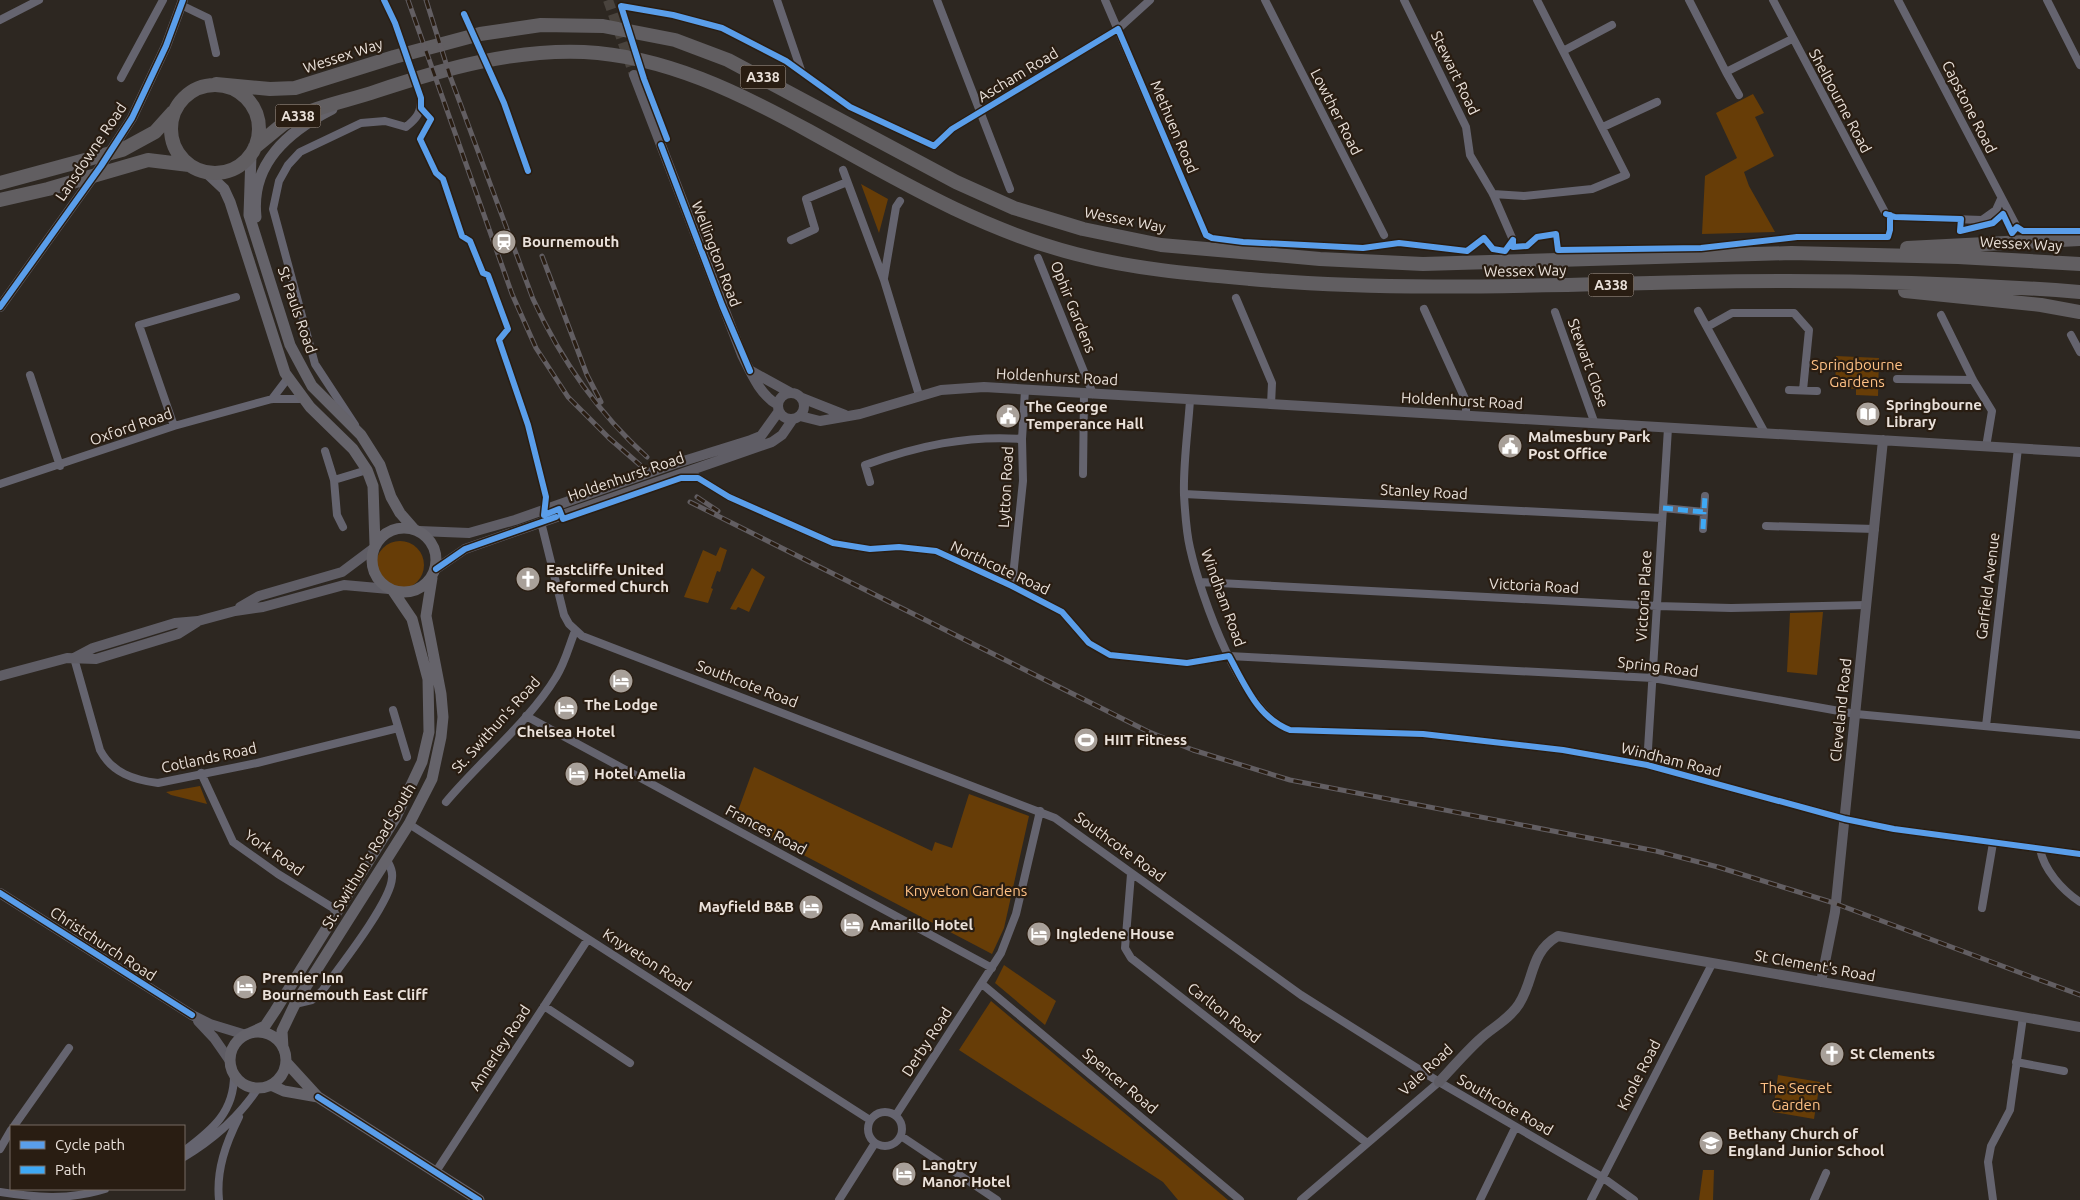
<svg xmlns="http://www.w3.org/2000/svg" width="2080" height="1200" viewBox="0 0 2080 1200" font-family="Ubuntu,sans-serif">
<rect width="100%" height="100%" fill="#2d2721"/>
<!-- green -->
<path fill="#673d07" d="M1753,94L1764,113L1755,117L1774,156L1744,172L1749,186L1775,232L1702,234L1705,176L1737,158L1716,113Z
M861,184L888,199L879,233Z
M1836,356L1879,358L1878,396L1856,395V389L1835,388Z
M376 565a24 24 0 1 1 48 0a24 24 0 1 1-48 0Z
M720,547L727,550L720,572L717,571L711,588L713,589L708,603L684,597L703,550L716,556Z
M752,568L765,577L749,612L738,607L736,610L730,609Z
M1823,612L1817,675L1787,672L1790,613Z
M754,767L932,851L935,842L952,848L969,794L1029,816L1004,928L992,954L735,819Z
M200,786L207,804L171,795L166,792Z
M1004,965L1056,1001L1045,1025L995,983Z
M991,1001L1228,1200H1178L1163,1182L959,1050Z
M1778,1075L1820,1082L1814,1119L1773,1112Z
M1703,1170H1714L1713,1200H1699Z"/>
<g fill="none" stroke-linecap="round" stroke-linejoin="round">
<!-- secondary-tunnel -->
<path stroke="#49433d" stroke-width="10" stroke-dasharray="10 5" stroke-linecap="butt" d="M608,0L634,75"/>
<!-- street -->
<path stroke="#65646f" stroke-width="8" d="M777,0L802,73
M937,0L1010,189
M1105,0L1206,235
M1265,0L1384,235
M1404,0L1466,127L1470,155L1493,194L1513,240
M1689,0L1726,72L1792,39
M1773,0L1886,214L1895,217L1982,220L1996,210L2001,199
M1898,0L2017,227
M2047,0L2080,65
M181,5L208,18L216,53
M0,20L39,0
M1563,51L1612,25
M1726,72L1739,95
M121,78L163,0
M1603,127L1657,102
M934,146L952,129L1118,29L1150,0
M843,170L884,280L919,395
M1493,194L1524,196L1592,189L1626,175L1537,0
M791,240L815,229L806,199L847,182
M1038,258L1093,394
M884,278L896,207L900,201
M1236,298L1272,383L1271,405
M1424,309L1466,401V416
M1698,311L1765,433
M1555,312L1595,424
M1941,315L1973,380L1992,411L1986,447
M1707,327L1732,313H1794L1809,330L1803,390
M2071,335L2080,352
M30,375L60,466
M1897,379L1973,380
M1789,390L1817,391
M272,399L288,378
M1190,400C1188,431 1183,464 1184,495C1185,512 1186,531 1190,548C1201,597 1241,712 1290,730L1423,734L1563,750L1647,765L1845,819L1894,829L2080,854
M355,425L315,364L273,209L279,181L288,165L300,152L361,123L385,121L406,127C417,118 421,113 421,98L395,23L384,0
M174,426L139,325L236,297
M325,451L334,480L337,515L343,527
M691,472L698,478L729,497L833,543L870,549L899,547L936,551L1012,586L1062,612L1089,643L1110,655L1187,663L1229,656L1653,678L1856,714L2080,735
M1083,474L1084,393
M334,480L367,470
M870,482L865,465C917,446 967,435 1022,439
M0,484L174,426L272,399H304
M1184,494L1662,518
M1663,508L1704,512L1705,496
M541,522L564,615L569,624L582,636L1055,818L1301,995L1439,1082L1602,1177L1634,1200
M1766,526L1875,529
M1703,529L1704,512
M1200,582L1657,606L1731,608L1867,605
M1012,586L1023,481L1022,439L1025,390
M74,658L100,750C112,773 134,780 158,783L257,763L398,728
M393,710L407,757
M526,716L992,968
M1986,726L2018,448
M1647,765L1668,428
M201,773L233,842L278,874L338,911
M446,802C480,761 529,722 556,677C565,663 569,646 575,631
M409,824L870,1120
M2040,849C2044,870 2062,890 2080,902
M1131,874L1125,948L1131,958L1367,1143
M1982,908L1993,843
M982,984L1240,1200
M295,1004L312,1000L322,991C338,969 391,902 392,878C393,871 390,866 387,860
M544,1006L630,1063
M2016,1062L2064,1071
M868 1129a17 17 0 1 1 34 0a17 17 0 1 1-34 0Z
M896,1115L1001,953L1016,914L1040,811
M14,1126L69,1048
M901,1136L997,1200
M0,1149L11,1130
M184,1151C212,1130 235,1112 234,1073
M184,1157C214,1139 239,1117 258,1088
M435,1173L588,939
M0,1192C36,1198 70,1200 105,1189
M219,1200C216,1170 226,1143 239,1117
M839,1200L875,1143
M1301,1200L1439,1082
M1480,1200L1515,1128
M1591,1200L1712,964
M1814,1200L1826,1173
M1993,1200L1988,1162L1991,1146L2010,1110L2023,1017"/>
<!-- secondary -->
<path stroke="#5f5d65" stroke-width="10" d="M634,75L742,355C751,373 760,395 778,405
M0,307L101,166L132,118L166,46L183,0
M751,371L791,393
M778 406a13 13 0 1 1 26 0a13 13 0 1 1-26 0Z
M802,398L845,415
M800,416L820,421L860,414L941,390L984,387L2080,452
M419,531L469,533L515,520L674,464L751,440L761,436L779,411
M436,569L465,549L772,442L782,435L793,419
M240,607L259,596L342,572L374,548
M74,658L93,648L175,623L198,621L235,611L263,607L344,585L389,589
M0,676L67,658L96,659L178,634L197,622
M0,893L192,1015L210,1024L246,1035
M1821,982L1835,912L1883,440
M198,1021L214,1038L230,1061
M1439,1082C1452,1068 1465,1053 1479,1040C1491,1028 1509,1020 1519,1004C1535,979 1529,953 1558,936L2080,1027"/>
<!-- primary -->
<path stroke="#65636a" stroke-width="11" d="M251,155L249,215L290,345L312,386L361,435L380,465L391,497L400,513L414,529
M207,173L224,189L230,202L285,373L310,407L353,449L367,470L373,486L375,545
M256,217C250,163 289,131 332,109
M372 560a32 32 0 1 1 64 0a32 32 0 1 1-64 0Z
M230 1060a28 28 0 1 1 56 0a28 28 0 1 1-56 0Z
M250,1033L265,1026L275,1011L396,817L422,762L429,732L428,679L412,619L393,591
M283,1048L282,1031L295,1004L409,824L432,779L441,737L443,717L441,694L426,616L432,578
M286,1062L318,1097L479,1200
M271,1085L284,1091L318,1097"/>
<!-- highway -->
<path stroke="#615e61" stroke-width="14" d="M216,84L270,89L295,88L394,57L480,34L541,25L603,26L675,40L728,60L956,182L1014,208L1083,229L1161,245L1320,259L1423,264L1791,253L1958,257L2080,264
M171 129a44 44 0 1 1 88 0a44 44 0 1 1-88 0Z
M255,147L283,124L298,116C323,105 351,100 377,91C443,69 514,49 584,52C665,56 740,93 809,131C896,179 979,229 1076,254C1133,269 1192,274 1250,279C1399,292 1543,285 1693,282C1822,279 1951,282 2080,292
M0,183L122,150L155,132L173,112
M0,200L48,189L148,160L189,165
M1907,248L2080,239
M1905,291L2041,305L2080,312"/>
<defs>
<path id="rail" d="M408,0L512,294L536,348L568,397L609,438L640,465
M426,0L450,76L533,299C561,360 597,412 647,457
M542,256L587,375L601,402
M697,497L718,511
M690,502L1147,731L1193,750L1290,780L1656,851L1718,867L1834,903L2080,995"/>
</defs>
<!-- rail casing -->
<use href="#rail" stroke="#625e62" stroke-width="5"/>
<!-- rail -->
<use href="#rail" stroke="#291d12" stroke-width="3" stroke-dasharray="9" stroke-linecap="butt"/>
<!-- quiet -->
<path stroke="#3fa9f5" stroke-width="5" stroke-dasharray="10 5" stroke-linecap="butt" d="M1663,508L1704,512L1705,496
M1703,529L1704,512"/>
<defs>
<path id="cycleway" d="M384,0L395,23L421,98V108L431,119L420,139L436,173L443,179L462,236L470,241L483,273L488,275L508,329L499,340L528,425L546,497L544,515L559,509L563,519L681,478H698L729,497L833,543L870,549L899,547L936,551L1012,586L1062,612L1089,643L1110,655L1187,663L1229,656C1245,685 1258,718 1290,730L1423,734L1563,750L1647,765L1845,819L1894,829L2080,854
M464,14L504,103L528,171
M667,139L644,79L621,6L673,15L722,28L786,61L850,107L934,146L952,129L1118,29L1206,235L1212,238L1243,242L1363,248L1399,243L1467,251L1484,238L1493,249L1505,251L1513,240
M661,145L722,305L750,371
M1886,214L1895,217L1961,219L1960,231L1993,223L2003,214L2012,233L2017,227L2023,231H2080
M1513,240V247L1527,246L1537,237L1556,234L1558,250L1701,248L1797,237H1888L1890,230V215
M0,307L101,166L132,118L166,46L183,0
M436,569L465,549L556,517
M0,893L192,1015
M318,1097L479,1200"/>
</defs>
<!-- cycleway casing -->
<use href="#cycleway" stroke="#291d12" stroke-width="9"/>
<!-- cycleway -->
<use href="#cycleway" stroke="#5a9eea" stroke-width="6"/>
</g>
<!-- icons -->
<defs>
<symbol id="station-disc" viewBox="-11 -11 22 22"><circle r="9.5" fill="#a8a099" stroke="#291d12"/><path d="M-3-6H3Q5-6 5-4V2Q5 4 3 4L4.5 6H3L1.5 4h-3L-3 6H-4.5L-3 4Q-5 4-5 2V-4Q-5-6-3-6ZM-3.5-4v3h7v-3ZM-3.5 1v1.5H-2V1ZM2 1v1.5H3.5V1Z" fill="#fff"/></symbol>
<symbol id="library-disc" viewBox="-11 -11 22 22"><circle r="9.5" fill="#a8a099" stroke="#291d12"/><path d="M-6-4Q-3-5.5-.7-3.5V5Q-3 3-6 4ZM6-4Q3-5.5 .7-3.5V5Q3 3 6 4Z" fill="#fff"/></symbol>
<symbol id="civic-disc" viewBox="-11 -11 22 22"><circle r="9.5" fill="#a8a099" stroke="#291d12"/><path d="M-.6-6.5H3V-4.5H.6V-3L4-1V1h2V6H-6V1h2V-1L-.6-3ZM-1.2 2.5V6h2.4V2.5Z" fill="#fff"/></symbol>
<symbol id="church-disc" viewBox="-11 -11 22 22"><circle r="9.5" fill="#a8a099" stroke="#291d12"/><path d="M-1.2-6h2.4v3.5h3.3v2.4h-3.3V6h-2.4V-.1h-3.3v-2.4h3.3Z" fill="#fff"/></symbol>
<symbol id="hotel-disc" viewBox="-11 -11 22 22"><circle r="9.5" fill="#a8a099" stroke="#291d12"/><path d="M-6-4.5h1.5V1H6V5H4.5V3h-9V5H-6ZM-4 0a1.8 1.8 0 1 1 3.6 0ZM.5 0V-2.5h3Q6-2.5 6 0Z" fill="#fff"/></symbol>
<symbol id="stadium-disc" viewBox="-11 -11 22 22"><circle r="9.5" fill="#a8a099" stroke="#291d12"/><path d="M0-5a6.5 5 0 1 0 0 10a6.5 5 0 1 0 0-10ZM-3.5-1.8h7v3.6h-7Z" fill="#fff"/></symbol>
<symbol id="school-disc" viewBox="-11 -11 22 22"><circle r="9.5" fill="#a8a099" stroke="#291d12"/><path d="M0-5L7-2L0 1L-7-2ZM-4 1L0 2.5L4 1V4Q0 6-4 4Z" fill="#fff"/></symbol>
</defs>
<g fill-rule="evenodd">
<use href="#station-disc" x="490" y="228" width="28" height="28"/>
<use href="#library-disc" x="1854" y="400" width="28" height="28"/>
<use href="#civic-disc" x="994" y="402" width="28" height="28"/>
<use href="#civic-disc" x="1496" y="432" width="28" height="28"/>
<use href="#church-disc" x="514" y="565" width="28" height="28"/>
<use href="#hotel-disc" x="607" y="667" width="28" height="28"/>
<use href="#hotel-disc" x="552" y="694" width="28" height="28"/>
<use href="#stadium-disc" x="1072" y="726" width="28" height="28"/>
<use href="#hotel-disc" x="563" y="760" width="28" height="28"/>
<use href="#hotel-disc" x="797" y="893" width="28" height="28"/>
<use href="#hotel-disc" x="838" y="911" width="28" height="28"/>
<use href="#hotel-disc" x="1025" y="920" width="28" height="28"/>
<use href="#hotel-disc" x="231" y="973" width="28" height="28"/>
<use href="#church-disc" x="1818" y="1040" width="28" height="28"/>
<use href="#school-disc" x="1697" y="1129" width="28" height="28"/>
<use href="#hotel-disc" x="890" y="1160" width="28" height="28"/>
</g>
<g text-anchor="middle" stroke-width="4.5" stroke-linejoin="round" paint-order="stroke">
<!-- shield labels -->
<g fill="#291d12" stroke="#b0a69e" stroke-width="1">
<rect x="740.5" y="65.5" width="45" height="23" rx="4"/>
<rect x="275.5" y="104.5" width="45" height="23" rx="4"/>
<rect x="1588.5" y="273.5" width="45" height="23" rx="4"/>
</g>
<g font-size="14" font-weight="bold" fill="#eae1da">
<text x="763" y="82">A338</text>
<text x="298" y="121">A338</text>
<text x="1611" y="290">A338</text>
</g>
<!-- street labels -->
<g font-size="15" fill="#eae1da" stroke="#291d12">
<text transform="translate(343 56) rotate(-18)" y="5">Wessex Way</text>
<text transform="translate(1455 73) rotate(64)" y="5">Stewart Road</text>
<text transform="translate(1018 75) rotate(-31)" y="5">Ascham Road</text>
<text transform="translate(1840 101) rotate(62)" y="5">Shelbourne Road</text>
<text transform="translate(1969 107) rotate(63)" y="5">Capstone Road</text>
<text transform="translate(1336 112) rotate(63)" y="5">Lowther Road</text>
<text transform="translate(1174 127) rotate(67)" y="5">Methuen Road</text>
<text transform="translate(91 152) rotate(-56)" y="5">Lansdowne Road</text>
<text transform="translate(1125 220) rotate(11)" y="5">Wessex Way</text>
<text transform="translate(2021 244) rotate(3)" y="5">Wessex Way</text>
<text transform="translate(716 254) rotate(69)" y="5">Wellington Road</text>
<text transform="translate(1525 271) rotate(-1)" y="5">Wessex Way</text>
<text transform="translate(1073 307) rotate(68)" y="5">Ophir Gardens</text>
<text transform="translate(297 310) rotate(71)" y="5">St Pauls Road</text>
<text transform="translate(1588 363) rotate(70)" y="5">Stewart Close</text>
<text transform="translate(1057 377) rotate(3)" y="5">Holdenhurst Road</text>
<text transform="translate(1462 401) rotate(3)" y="5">Holdenhurst Road</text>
<text transform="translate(131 427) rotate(-19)" y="5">Oxford Road</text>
<text transform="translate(626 477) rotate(-19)" y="5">Holdenhurst Road</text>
<text transform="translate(1006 487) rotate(-87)" y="5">Lytton Road</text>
<text transform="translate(1424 492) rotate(3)" y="5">Stanley Road</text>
<text transform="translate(1000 568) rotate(25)" y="5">Northcote Road</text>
<text transform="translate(1534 586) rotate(3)" y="5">Victoria Road</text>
<text transform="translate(1988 586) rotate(-83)" y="5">Garfield Avenue</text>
<text transform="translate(1644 596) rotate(-87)" y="5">Victoria Place</text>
<text transform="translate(1223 598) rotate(70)" y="5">Windham Road</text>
<text transform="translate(1658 667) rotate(7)" y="5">Spring Road</text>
<text transform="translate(747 684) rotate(21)" y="5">Southcote Road</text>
<text transform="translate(1841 710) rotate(-84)" y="5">Cleveland Road</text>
<text transform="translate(496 725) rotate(-48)" y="5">St. Swithun's Road</text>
<text transform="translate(209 758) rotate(-12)" y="5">Cotlands Road</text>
<text transform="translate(1671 760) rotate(14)" y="5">Windham Road</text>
<text transform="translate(766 830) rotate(28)" y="5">Frances Road</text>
<text transform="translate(1120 847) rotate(36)" y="5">Southcote Road</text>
<text transform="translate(274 853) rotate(35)" y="5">York Road</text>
<text transform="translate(369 856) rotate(-59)" y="5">St. Swithun's Road South</text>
<text transform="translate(103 944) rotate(33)" y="5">Christchurch Road</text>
<text transform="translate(647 960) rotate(33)" y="5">Knyveton Road</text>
<text transform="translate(1815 966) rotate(10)" y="5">St Clement's Road</text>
<text transform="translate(1224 1013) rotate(38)" y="5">Carlton Road</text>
<text transform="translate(927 1042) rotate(-57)" y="5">Derby Road</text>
<text transform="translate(500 1048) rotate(-57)" y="5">Annerley Road</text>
<text transform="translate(1426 1070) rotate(-43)" y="5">Vale Road</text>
<text transform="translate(1639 1075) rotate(-63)" y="5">Knole Road</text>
<text transform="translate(1120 1081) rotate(40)" y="5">Spencer Road</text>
<text transform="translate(1505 1105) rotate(30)" y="5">Southcote Road</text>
</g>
<!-- poi labels -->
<g font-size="15" font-weight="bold" fill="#eae1da" stroke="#291d12" text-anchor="start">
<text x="522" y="247">Bournemouth</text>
<text x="1886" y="410">Springbourne<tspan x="1886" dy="17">Library</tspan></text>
<text x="1026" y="412">The George<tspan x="1026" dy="17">Temperance Hall</tspan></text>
<text x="1528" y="442">Malmesbury Park<tspan x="1528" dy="17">Post Office</tspan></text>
<text x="546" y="575">Eastcliffe United<tspan x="546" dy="17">Reformed Church</tspan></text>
<text x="621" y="710" text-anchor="middle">The Lodge</text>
<text x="566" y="737" text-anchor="middle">Chelsea Hotel</text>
<text x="1104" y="745">HIIT Fitness</text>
<text x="594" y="779">Hotel Amelia</text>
<text x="794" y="912" text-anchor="end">Mayfield B&amp;B</text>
<text x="870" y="930">Amarillo Hotel</text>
<text x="1056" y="939">Ingledene House</text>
<text x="262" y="983">Premier Inn<tspan x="262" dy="17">Bournemouth East Cliff</tspan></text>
<text x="1850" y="1059">St Clements</text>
<text x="1728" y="1139">Bethany Church of<tspan x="1728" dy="17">England Junior School</tspan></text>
<text x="922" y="1170">Langtry<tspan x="922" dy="17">Manor Hotel</tspan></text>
</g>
<!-- park labels -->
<g font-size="15" fill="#ffc185" stroke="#291d12">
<text x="1857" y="370">Springbourne<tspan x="1857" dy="17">Gardens</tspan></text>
<text x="966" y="896">Knyveton Gardens</text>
<text x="1796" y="1093">The Secret<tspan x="1796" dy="17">Garden</tspan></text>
</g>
</g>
<!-- legend -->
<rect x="10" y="1125" width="175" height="65" fill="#291d12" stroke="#766b62"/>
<rect x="20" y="1141" width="25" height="8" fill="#5a9eea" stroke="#766b62"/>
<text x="55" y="1150" font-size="15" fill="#eae1da">Cycle path</text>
<rect x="20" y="1166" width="25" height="8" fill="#3fa9f5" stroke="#766b62"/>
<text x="55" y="1175" font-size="15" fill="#eae1da">Path</text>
</svg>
